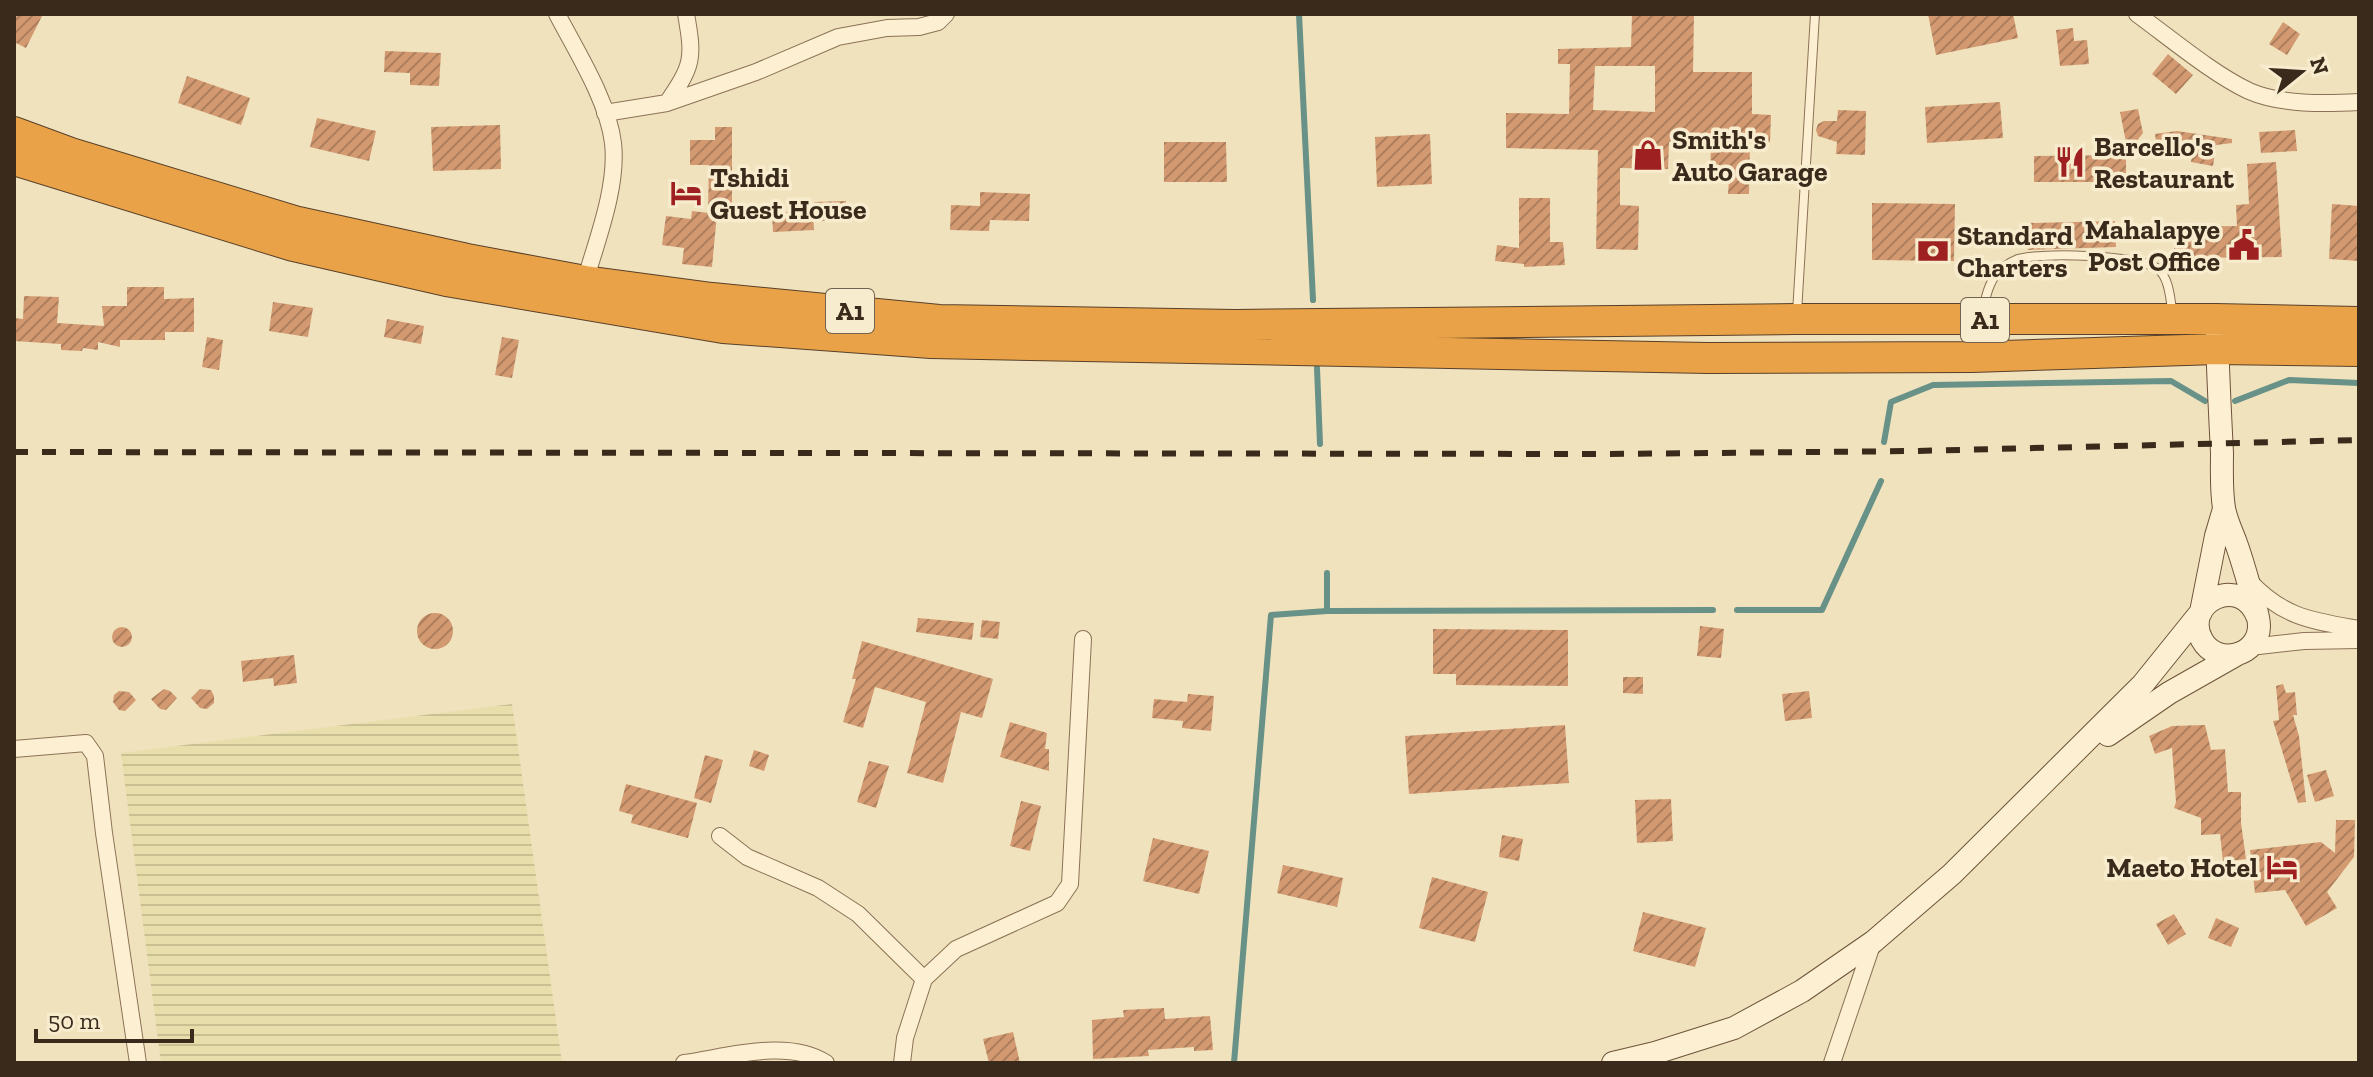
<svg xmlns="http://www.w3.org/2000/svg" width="2373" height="1077" viewBox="0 0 2373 1077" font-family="'Zilla Slab',serif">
<defs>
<pattern id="farmland-rules" width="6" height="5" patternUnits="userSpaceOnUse" patternTransform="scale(2)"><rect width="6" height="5" fill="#e8deab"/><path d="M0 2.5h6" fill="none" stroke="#c8bf93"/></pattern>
<pattern id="building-hatch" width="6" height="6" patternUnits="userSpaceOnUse" patternTransform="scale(2)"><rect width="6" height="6" fill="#d39a71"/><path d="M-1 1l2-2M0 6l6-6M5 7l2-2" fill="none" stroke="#ac7e5c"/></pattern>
</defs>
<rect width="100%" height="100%" fill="#f1e2be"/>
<!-- farmland -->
<path fill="url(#farmland-rules)" d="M512,704L562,1063H161L121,753Z"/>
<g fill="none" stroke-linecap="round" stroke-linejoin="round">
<!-- stream -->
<path stroke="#689187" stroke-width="6" d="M1299,14L1313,300
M1317,368L1320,444
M2235,401L2289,380L2359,383
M1884,442L1891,402L1933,385L2171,381L2205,401
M1737,610H1822L1881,481
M1327,611V573
M1234,1063L1271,615L1327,611L1713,610"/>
</g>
<!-- building -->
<path fill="url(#building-hatch)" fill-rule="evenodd" d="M14,14H43L26,48L14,42Z
M1632,14H1694L1693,72H1752V114L1771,115L1770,142H1750L1749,194H1728L1729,179L1710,178L1711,143L1669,142L1668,169L1620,168V205L1639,206L1638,250L1596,249L1598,150L1506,148V113L1569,114L1570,64H1558V49L1631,47ZM1595,66H1655V112L1593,110Z
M1928,14H2013L2018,38L1936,55Z
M2283,22L2300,34L2287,55L2269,44Z
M2073,28L2074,41L2087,40L2089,64L2060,66L2056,30Z
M385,51L441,53L439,86L410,85V73L384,72Z
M2168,54L2193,75L2176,94L2152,74Z
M187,76L250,98L241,125L178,103Z
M2000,102L2003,138L1927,143L1925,107Z
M2138,109L2143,133L2128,152L2120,112Z
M1838,110L1866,111L1865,155L1836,154L1837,142L1818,136L1816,130L1818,124L1824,121H1837Z
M317,118L376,131L369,161L310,147Z
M500,125L501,169L433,171L431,127Z
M715,127H732V211H708L709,165H690V140H715Z
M2295,130L2297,151L2261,153L2259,132Z
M2177,131L2232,139V143L2216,145L2213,166L2191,162L2193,149L2158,154L2155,134Z
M1430,134L1432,184L1377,187L1375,137Z
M1164,142H1226L1227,182H1164Z
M2126,155V182H2034V156Z
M2276,162L2282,257L2174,258V227L2237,226L2236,205L2249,204L2247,164Z
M980,192L1030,194L1029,221L990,220L989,231L950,230L951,205L980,206Z
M1519,198H1550V242H1563L1565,265L1524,267V264L1495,261L1497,245L1519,248Z
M846,201V220L815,221L814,202Z
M1872,203L1955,204L1954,261L1872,260Z
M2332,204L2359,206V261L2329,259Z
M692,211L717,214L712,267L682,264L684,248L662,245L666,216L691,219Z
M813,211L814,230L773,232L772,213Z
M2115,221L2116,247L2028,250L2027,223Z
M127,287H164V299L194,298V332H165V340H120V347L98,342V350L83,348L82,351L61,350V344L14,341V318L23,319L24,296L59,297L57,323L104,326L102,306H127Z
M273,302L313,308L308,337L269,331Z
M387,319L424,326L421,344L384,337Z
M207,337L223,340L219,370L202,367Z
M502,337L519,340L512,378L495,375Z
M417 631a18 18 0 1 1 36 0a18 18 0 1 1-36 0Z
M918,618L974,623L972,640L916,632Z
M982,620L1000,622L998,639L980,637Z
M1700,626L1724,629L1721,658L1697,656Z
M112 637a10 10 0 1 1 20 0a10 10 0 1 1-20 0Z
M1433,629L1568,630V686L1456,685V674H1433Z
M862,641L993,679L982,718L961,712L943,783L907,773L926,702L875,687L863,728L843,722L856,679H852Z
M294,655L297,683L274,686L273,678L243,682L241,661Z
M1623,677H1643V694L1623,693Z
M2283,684L2286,693L2295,692L2297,715H2293L2299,736L2306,802L2298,803L2273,721L2279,720L2276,686Z
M164,689L170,691L177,698L166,710L160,709L151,699Z
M200,689L211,690L214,696V703L207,709L200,708L191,698Z
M119,691L129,692L136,700L125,711L119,710L113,702L114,695Z
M1809,691L1812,718L1785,721L1782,694Z
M1188,694L1214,696L1211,731L1182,728L1183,721L1152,718L1154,699L1187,702Z
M1010,722L1047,733L1045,749H1049V771L1000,757Z
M1565,725L1569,783L1409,794L1405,736Z
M2205,725L2211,750L2225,749L2228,792H2241V823L2246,859L2223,862L2220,834L2201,835V818L2174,808L2176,802L2172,748L2155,754L2149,736L2172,726Z
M754,750L769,755L764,771L749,766Z
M705,755L723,760L711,803L694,798Z
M869,761L889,766L876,808L857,802Z
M2326,770L2334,796L2315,802L2307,775Z
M626,784L697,803L688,838L631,823L633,815L619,811Z
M1671,799L1673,841L1637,843L1635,800Z
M1021,801L1041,806L1030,851L1010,846Z
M2336,820H2355L2354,857L2327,892L2337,908L2306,926L2285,890L2255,893L2250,850L2321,842L2335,853Z
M1502,835L1523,839L1519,861L1499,857Z
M1153,838L1209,851L1199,894L1143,881Z
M1283,865L1343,878L1337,907L1277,893Z
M1432,877L1488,892L1475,942L1419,928Z
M1643,912L1706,928L1695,967L1633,951Z
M2174,914L2186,934L2168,945L2156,924Z
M2216,918L2239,928L2231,947L2208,938Z
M1164,1008L1165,1019L1210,1016L1213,1050L1194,1051V1047L1148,1050L1149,1056L1093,1059L1092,1020L1124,1017L1123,1010Z
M1013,1032L1020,1063H989L983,1039Z"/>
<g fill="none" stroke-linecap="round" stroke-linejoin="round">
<defs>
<path id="lane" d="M1982,312C1986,297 1989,279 2002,268C2006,265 2013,261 2018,259C2040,252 2141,255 2158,269C2170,279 2170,300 2173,315
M1797,313L1815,14"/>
<path id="street" d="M557,14C577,52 608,101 613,143C618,186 597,240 585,281
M2137,14C2170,38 2213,74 2249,91C2281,105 2325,104 2359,102
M667,103C693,65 694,59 686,14
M605,113L667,103L756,72L838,37L887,28L919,27L938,22L946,14
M2250,582C2284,618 2313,621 2359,629
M2250,647L2304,641L2359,640
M14,749L86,743L95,756L104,833L138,1063
M720,836L747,857L818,888L858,914L924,979
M684,1063C728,1057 788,1038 826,1063
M902,1063L905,1038L924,979L956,949L1057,903L1070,884L1083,639
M1832,1063L1873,942"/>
<path id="secondary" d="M2217,336C2218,375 2220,414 2222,453C2222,471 2221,490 2224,508C2226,520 2232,532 2236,543C2243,562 2248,582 2254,602C2256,609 2259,618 2259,626C2259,656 2217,667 2202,640C2181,603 2241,572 2258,618
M2108,735L2169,693L2236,655
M1613,1063L1655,1053L1734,1028L1802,991L1873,942L1952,874L2143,684L2201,612L2216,536L2224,509"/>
<path id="highway" d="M14,132L71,153L298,222L467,259L585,281L712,298L939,320L1235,325L1796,319H2216L2359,322
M14,160L293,246L446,281L723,328L931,343L1708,358L1972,357L2217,349L2359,351"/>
</defs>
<!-- lane casing -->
<use href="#lane" stroke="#8b7255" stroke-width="10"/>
<!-- street casing -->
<use href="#street" stroke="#8b7255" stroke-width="18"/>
<!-- secondary casing -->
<use href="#secondary" stroke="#6d5339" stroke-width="24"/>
<!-- highway casing -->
<use href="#highway" stroke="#58402a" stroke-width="32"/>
<!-- lane -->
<use href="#lane" stroke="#fcefd2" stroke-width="8"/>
<!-- street -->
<use href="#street" stroke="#fcefd2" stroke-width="16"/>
<!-- secondary -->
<use href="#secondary" stroke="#fcefd2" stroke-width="22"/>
<!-- highway -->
<use href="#highway" stroke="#e9a247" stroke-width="30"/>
<!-- rail -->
<path stroke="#392a1b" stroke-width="6" stroke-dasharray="14 14" stroke-linecap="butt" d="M14,452L1609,454L1916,451L2359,440"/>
</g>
<!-- icons -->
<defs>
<symbol id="shop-bare" viewBox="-9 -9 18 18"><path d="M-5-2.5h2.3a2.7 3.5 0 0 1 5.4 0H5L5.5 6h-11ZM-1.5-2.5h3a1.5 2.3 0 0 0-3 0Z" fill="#9f2021" stroke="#f8ecce" stroke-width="2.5" paint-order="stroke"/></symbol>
<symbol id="restaurant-bare" viewBox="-9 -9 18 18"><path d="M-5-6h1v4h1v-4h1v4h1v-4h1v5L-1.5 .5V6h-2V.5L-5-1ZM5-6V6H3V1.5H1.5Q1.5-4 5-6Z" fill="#9f2021" stroke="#f8ecce" stroke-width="2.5" paint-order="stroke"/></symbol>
<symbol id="hotel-bare" viewBox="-9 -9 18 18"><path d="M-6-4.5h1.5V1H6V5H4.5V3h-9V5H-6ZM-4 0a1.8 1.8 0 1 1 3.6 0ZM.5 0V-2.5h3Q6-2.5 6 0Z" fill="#9f2021" stroke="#f8ecce" stroke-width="2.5" paint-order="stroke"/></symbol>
<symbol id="civic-bare" viewBox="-9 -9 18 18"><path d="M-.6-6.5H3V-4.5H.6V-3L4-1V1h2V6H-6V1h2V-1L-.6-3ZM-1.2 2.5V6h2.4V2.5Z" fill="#9f2021" stroke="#f8ecce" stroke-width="2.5" paint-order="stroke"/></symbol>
<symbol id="bank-bare" viewBox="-9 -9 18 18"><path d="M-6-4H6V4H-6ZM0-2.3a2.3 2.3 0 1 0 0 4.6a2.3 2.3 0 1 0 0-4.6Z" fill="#9f2021" stroke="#f8ecce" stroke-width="2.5" paint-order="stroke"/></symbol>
</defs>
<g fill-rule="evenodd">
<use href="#shop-bare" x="1626" y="133" width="44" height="44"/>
<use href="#restaurant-bare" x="2048" y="140" width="44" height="44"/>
<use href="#hotel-bare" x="664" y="171" width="44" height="44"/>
<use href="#civic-bare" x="2222" y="223" width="44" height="44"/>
<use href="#bank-bare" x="1911" y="229" width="44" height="44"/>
<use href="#hotel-bare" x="2260" y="845" width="44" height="44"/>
</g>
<g text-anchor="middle" stroke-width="7" stroke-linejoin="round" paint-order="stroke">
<!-- shield labels -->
<g fill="#f8ecce" stroke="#726451" stroke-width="2">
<rect x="826" y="289" width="48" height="44" rx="6"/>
<rect x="1961" y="298" width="48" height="44" rx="6"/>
</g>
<g font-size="26" font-weight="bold" fill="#392a1b">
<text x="850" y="320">A1</text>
<text x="1985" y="329">A1</text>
</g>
<!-- poi labels -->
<g font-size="28" font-weight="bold" fill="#392a1b" stroke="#f8ecce" text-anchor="start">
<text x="1672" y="149">Smith's<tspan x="1672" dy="32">Auto Garage</tspan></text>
<text x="2094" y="156">Barcello's<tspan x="2094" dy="32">Restaurant</tspan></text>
<text x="710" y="187">Tshidi<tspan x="710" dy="32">Guest House</tspan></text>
<text x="2220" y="239" text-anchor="end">Mahalapye<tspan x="2220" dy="32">Post Office</tspan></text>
<text x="1957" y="245">Standard<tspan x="1957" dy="32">Charters</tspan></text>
<text x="2258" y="877" text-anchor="end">Maeto Hotel</text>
</g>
</g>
<!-- border -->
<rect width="2373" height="1077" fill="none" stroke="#392a1b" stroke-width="32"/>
<!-- north arrow -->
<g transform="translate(2301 72) rotate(72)" stroke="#f8ecce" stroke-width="6" paint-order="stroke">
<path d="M0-6L14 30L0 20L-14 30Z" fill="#392a1b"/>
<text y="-12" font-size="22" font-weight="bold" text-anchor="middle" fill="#392a1b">N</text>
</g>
<!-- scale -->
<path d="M36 1029v12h156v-12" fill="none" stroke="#392a1b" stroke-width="4"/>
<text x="48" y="1029" font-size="24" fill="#392a1b" stroke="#f8ecce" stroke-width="6" paint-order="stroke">50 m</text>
</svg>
